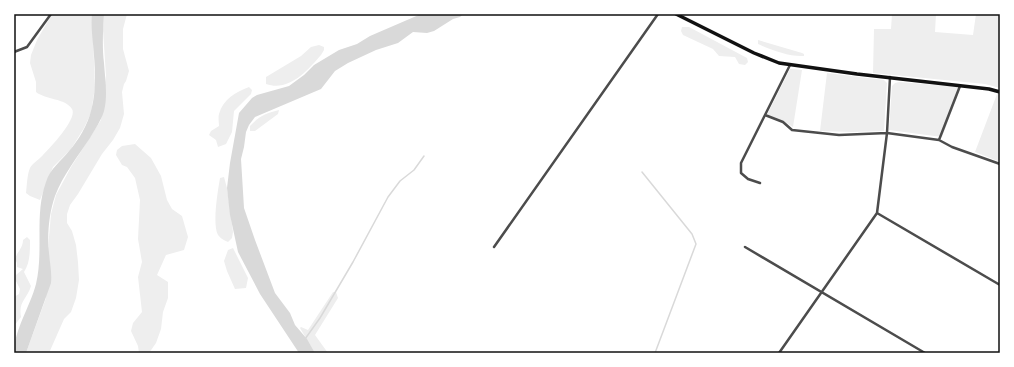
<svg xmlns="http://www.w3.org/2000/svg" width="1014" height="367" viewBox="0 0 1014 367" font-family="Roboto,sans-serif">
<rect width="100%" height="100%" fill="#fff"/>
<!-- green -->
<path fill="#eee" d="M52,14H92L95,87L91,113L84,128L71,149L53,167L40,200L30,196L26,193C27,185 27,175 30,168C32,164 38,160 41,157C48,150 78,119 72,109C65,98 46,100 36,92V82L30,63L31,55L37,40Z
M104,14H127L123,29V49L129,71L126,81L124,84L122,92L124,114L120,128L113,140L102,154L78,194L70,205L67,214V223L72,231L76,245L78,262L79,280L76,298L71,312L64,319L49,353H26L46,298L49,237L51,214L56,195L71,167L101,120L106,76L103,30Z
M892,14H936L935,32L973,35L976,14H1000V88L985,84L873,73L874,29H891Z
M682,27H689L747,58L748,62L745,65L739,64L735,57L719,56L713,49L683,35L681,31Z
M758,40L802,53L804,54V56C790,57 771,50 758,44Z
M319,45L324,47V50L321,55C307,71 289,92 266,84V77L301,56L311,47Z
M790,69L802,70L793,127L783,121L767,115Z
M827,73L884,80L887,83L884,131L852,132L820,131Z
M899,82L961,87L942,137L889,130L892,86L895,83Z
M249,87L252,90L251,94L234,111L232,132L226,144L218,147L216,140L209,135L211,131L219,126C219,123 218,117 219,114C223,99 236,92 249,87Z
M997,94L1000,95V162L975,152Z
M279,110L278,114L255,131H250V126C259,116 267,113 279,110Z
M135,144L151,158L161,176L167,200L172,209L182,216L188,237L184,250L166,255L157,275L168,282V298L163,312L161,329L156,343L149,353H139L138,346L131,331L133,323L142,312L138,277L142,262L138,239L140,200L135,178L127,167L122,165L116,155L117,150L122,146Z
M224,177L227,188L233,232L232,238L228,242C224,240 221,239 218,235C212,224 218,190 220,178Z
M27,237L30,240C30,252 30,263 24,272L31,286C27,299 18,302 21,317L14,326V297L19,294L20,289L15,279L16,275L23,269L17,267V263L15,259C17,252 23,248 23,240Z
M233,248L248,278L246,288L235,289L227,271L224,261L228,250Z
M333,292H336L338,298L315,335L328,353H315L300,328L301,327L308,330Z"/>
<!-- water -->
<path fill="#d9d9d9" d="M92,14H104C103,30 102,47 104,63C105,78 108,96 104,111C101,121 95,129 90,138C78,156 63,175 55,196C49,213 47,235 49,253C50,264 52,273 51,283L26,353H14C14,330 30,307 36,284C44,250 34,215 46,182C50,169 61,161 69,151C78,141 88,124 91,111C97,89 95,67 93,44C92,34 91,24 92,14Z
M421,14H463L460,17L453,19L434,31L427,33L413,32L398,43L376,50L348,63L335,71L321,89L255,117L249,125L246,132L244,147L241,159L244,208L255,240L275,293L290,313L295,325L307,339L315,353H299L260,294L238,252L230,215L227,188L230,163L239,113L252,98L257,95L289,86L304,75L314,65L339,50L357,44L370,36Z"/>
<g fill="none" stroke-linecap="round" stroke-linejoin="round">
<!-- stream -->
<path stroke="#d9d9d9" stroke-width="1.5" d="M642,172L692,234L696,244L655,353
M305,339L320,318L353,262L388,197L400,181L414,170L424,156"/>
<!-- minor -->
<path stroke="#4c4c4c" stroke-width="2.5" d="M14,52L27,47L51,14
M765,115L783,122L792,130L839,135L887,133L939,140L952,147L1000,164
M939,140L960,86
M760,183L748,179L741,173V163L790,65
M877,213L1000,285
M494,247L658,14
M745,247L925,353
M779,353L877,213L887,133L890,77"/>
<!-- secondary -->
<path stroke="#111" stroke-width="3.5" d="M676,14L754,53L779,63L857,74L989,89L1000,92"/>
</g>
<!-- border -->
<rect width="1014" height="367" fill="none" stroke="#ffffff" stroke-width="30"/>
<rect x="15" y="15" width="984" height="337" fill="none" stroke="#111" stroke-width="1.5"/>
</svg>
